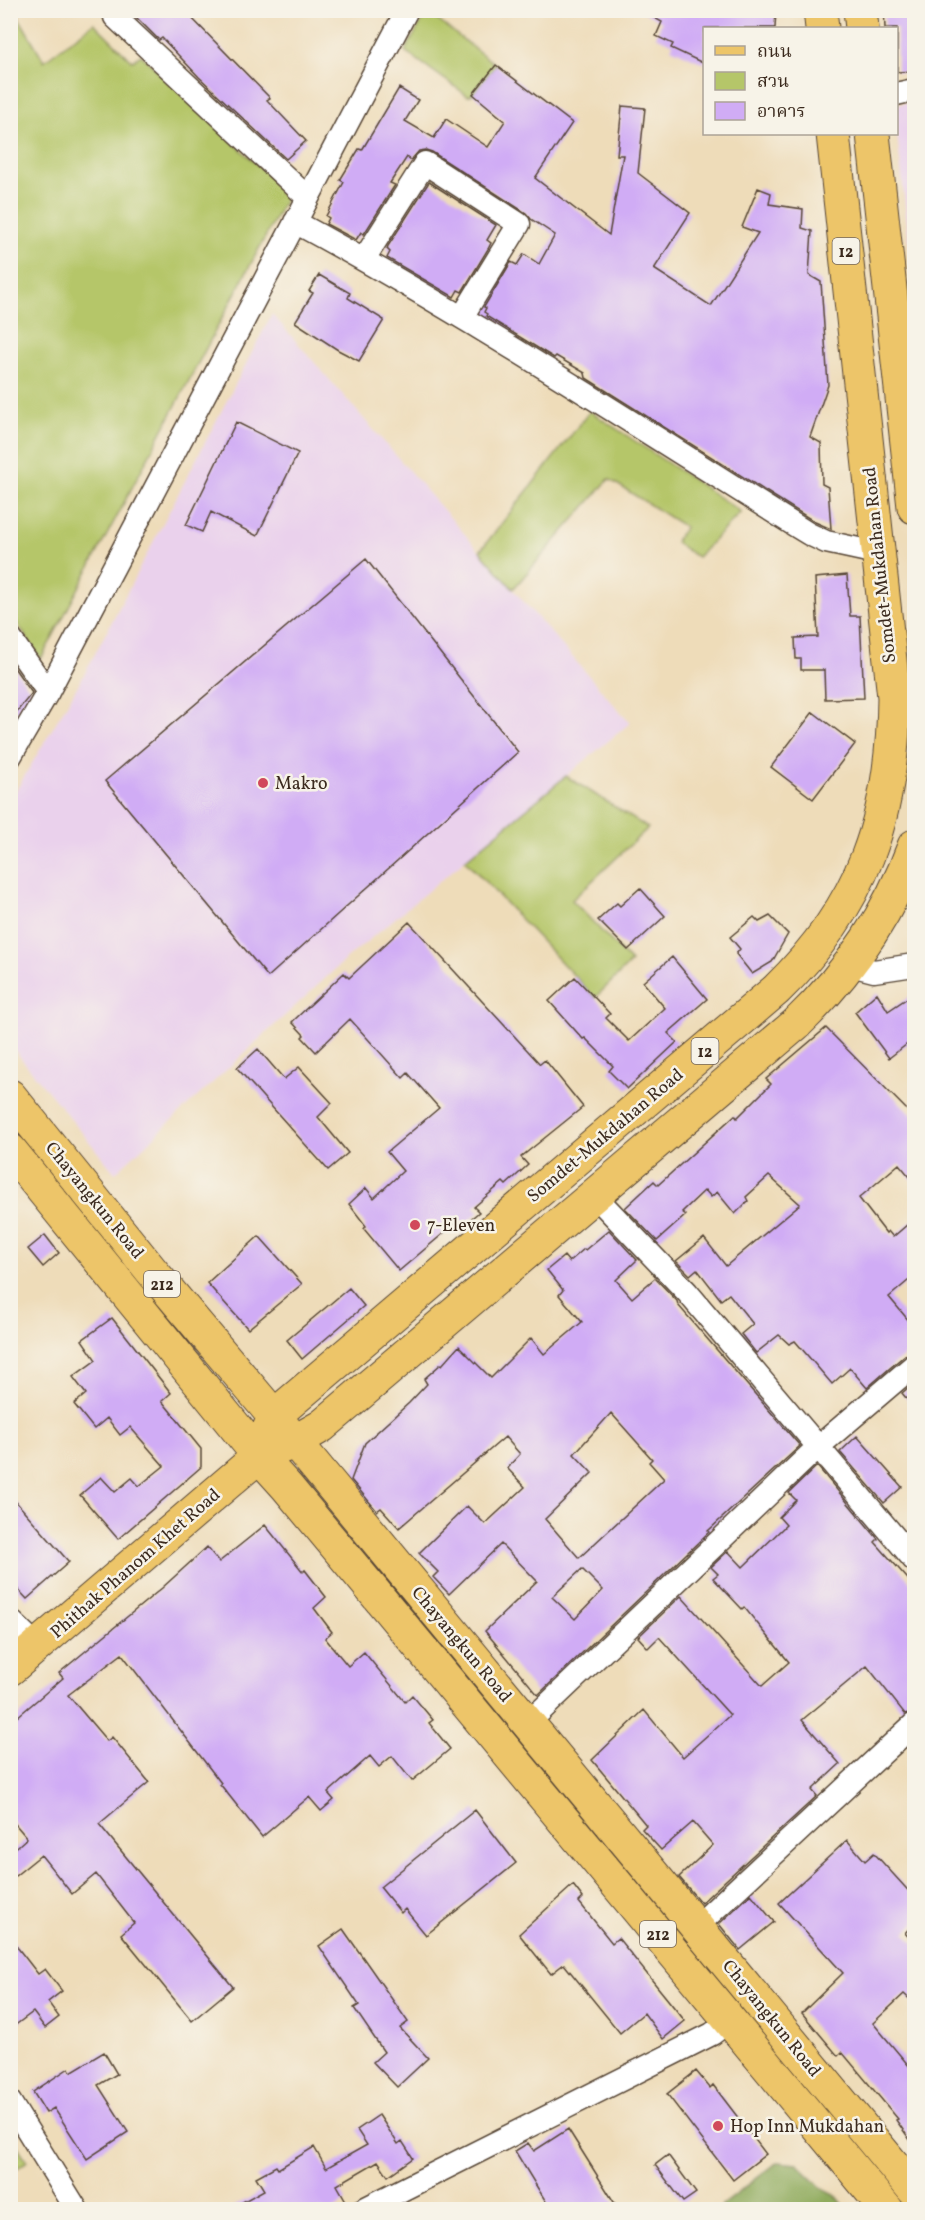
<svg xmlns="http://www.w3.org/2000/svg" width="925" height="2220" viewBox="0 0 925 2220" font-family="Vollkorn,'Noto Serif Thai',serif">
<rect width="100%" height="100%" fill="#f7f3e8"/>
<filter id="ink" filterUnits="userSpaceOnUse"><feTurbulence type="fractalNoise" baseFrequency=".0167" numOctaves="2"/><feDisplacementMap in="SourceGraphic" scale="12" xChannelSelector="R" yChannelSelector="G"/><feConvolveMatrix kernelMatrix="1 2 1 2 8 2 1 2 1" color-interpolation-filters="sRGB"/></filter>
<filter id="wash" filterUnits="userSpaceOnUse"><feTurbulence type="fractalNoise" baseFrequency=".008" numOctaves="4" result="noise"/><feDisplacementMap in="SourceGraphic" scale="24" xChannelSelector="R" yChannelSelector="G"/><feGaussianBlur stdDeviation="1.35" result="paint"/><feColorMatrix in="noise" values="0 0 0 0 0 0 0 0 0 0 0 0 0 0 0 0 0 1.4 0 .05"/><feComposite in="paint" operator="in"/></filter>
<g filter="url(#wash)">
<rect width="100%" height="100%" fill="#eedcb9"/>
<!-- built -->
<path fill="#ead1ec" d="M914,101V285L897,133L896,105Z
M272,314L630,723L346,959L115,1173L11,1046V799L84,675Z"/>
<!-- green -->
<path fill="#b5c669" stroke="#787844" stroke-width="1.5" d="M10,11H15L44,61L94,23L132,61L141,55L288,194L41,659L10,613Z
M427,12L496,65L473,94L468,96L405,51Z
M590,411L741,512L697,557L675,542L685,527L609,479L513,589L480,551Z
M566,776L648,828L572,900L631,962L595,998L465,860Z
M16,2144L27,2161L11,2173V2148Z"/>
<!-- forest -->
<path fill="#90ab5d" stroke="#666a3e" stroke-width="1.5" d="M778,2162L797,2164L821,2187L835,2194L847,2209H721L722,2205Z"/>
<g id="blocks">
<!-- building -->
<path fill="#d0acf5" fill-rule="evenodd" d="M129,10H184L270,98L267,100L306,141L286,159L199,77L162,38L159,40Z
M640,10H776L775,28H705V64L671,48L673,44L656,36L662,22Z
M884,10H915V71L897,72V28H885Z
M496,65L572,123L535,178L609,235L623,155H617L622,106L645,108L638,173L690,213L654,269L711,306L758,233L742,227L758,188L771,193L769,204L803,209L802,228L812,231L809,275L821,282L828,385L810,437L821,443L822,484L828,487L831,529L815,522L586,378L585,373L556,356L554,358L486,316L487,314L484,312L486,308L484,307L511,262L517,265L524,254L539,264L555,235L531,219L526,213L432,152L426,150L419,151L411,160L407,157L390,183L395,185L364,234L361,232L356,240L326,224L329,218L326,216L344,182L340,180L359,149L362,150L399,88L418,100L405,121L434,138L446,119L488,147L505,121L473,94Z
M429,182L496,225L487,240L491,243L488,249L462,292L458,290L454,297L387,258L390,252L387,249L388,246Z
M319,275L350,293L348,298L384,320L359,361L338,350L295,322L313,293L309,291Z
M236,422L298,453L257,536L211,512L202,532L186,525Z
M366,559L518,752L268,977L105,781Z
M847,575L850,616H860L864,698L825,699L824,670H801V659H796L795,638L818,637L815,578Z
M10,662L32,693L10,720Z
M813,712L855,744L813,799L771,767Z
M640,888L665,916L628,950L598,920L617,903L620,906Z
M770,916L788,934L772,962L752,974L736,954L740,949L730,937L754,917L759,922Z
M409,922L540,1064L545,1060L583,1107L521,1157L528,1165L506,1185L503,1182L474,1207L479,1212L462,1226L458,1221L399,1271L364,1229L366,1226L349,1204L366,1188L374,1198L403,1171L387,1152L439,1108L408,1073L403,1078L350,1019L316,1052L302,1037L304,1035L292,1022L344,973L349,978Z
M672,957L707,999L668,1033L677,1042L627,1089L609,1071L613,1066L585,1038L583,1039L549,1001L575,977L610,1014L606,1018L629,1041L665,1008L643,982Z
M877,993L888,1011L915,993V1038L889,1058L855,1012Z
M826,1028L915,1118V1183L899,1164L859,1198L886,1233L888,1231L893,1237L915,1218V1275L889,1297L915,1328V1352L905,1355L867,1388L850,1368L832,1384L795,1341L789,1344L779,1335L756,1353L741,1334L753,1324L729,1294L721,1300L697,1269L690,1275L676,1261L704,1238L726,1266L800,1204L769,1176L746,1197L748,1201L735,1214L717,1192L711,1197L705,1190L682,1212L686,1215L657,1241L625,1208L654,1181L658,1185L735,1115L737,1118L771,1084L766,1079Z
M258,1049L284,1079L299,1067L332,1103L318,1117L348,1153L328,1170L237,1068Z
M609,1230L637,1260L616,1280L632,1298L655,1278L677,1301L678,1305L800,1446L708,1531L709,1532L538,1695L485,1631L537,1581L501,1544L449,1594L433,1577L438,1572L419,1553L467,1506L485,1524L525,1487L507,1468L520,1454L505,1437L399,1528L381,1508L377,1511L351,1480L365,1443L409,1403L427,1384L424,1379L441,1364L442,1365L459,1346L491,1378L531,1338L544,1354L582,1322L559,1295L563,1290L547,1270L564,1256L569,1262L584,1249L585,1250ZM611,1413L652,1459L649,1462L664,1479L579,1558L545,1519L592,1473L574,1454ZM582,1569L603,1590L575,1619L552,1597Z
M45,1235L59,1253L43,1267L28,1249Z
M259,1236L302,1284L248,1329L207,1283Z
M349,1288L364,1306L302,1359L287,1340Z
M112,1318L171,1393L162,1401L201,1449V1467L118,1539L80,1495L101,1477L115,1492L132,1478L139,1486L164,1466L130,1427L120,1435L107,1418L94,1429L74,1404L86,1394L73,1377L96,1360L82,1340Z
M915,1382V1409L902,1393Z
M857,1436L902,1487L884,1503L840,1452Z
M817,1466L878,1539L875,1542L915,1587V1711L905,1714L867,1666L802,1720L840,1764L812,1790L817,1796L701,1903L679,1877L713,1845L693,1822L661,1850L642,1829L646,1825L592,1760L644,1710L683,1757L730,1715L659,1637L648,1648L638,1637L681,1596L762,1686L789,1662L744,1607L742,1609L713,1578L718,1574L711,1567L728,1551L743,1567L786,1525L779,1517L796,1500L789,1493Z
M10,1495L69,1562L27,1599L10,1581Z
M265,1525L303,1572L305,1570L326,1597L314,1608L332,1632L325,1638L348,1666L364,1652L405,1702L412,1695L433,1720L429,1723L450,1749L412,1781L392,1756L379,1767L370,1756L328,1793L334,1800L321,1811L309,1797L262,1837L220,1784L221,1783L122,1654L68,1695L107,1741L112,1737L149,1782L99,1824L233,1987L192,2021L121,1934L134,1923L96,1874L72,1894L41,1855L10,1880V1853L27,1838L10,1818V1723L63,1678L59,1673L162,1588L207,1547L219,1562Z
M475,1810L516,1863L426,1935L405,1909L401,1913L380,1887Z
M847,1840L865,1861L874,1853L915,1898V1922L905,1933L915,1944V2004L904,1994L873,2023L915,2073V2147L896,2120L898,2119L842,2052L838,2056L802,2013L843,1973L779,1903Z
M573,1885L583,1898L579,1902L612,1943L618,1938L685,2021L663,2039L644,2013L620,2033L564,1964L551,1974L519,1934Z
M751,1894L774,1922L740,1950L719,1924Z
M343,1929L408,2022L400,2028L428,2058L397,2087L373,2062L384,2052L354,2008L359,2005L319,1946Z
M10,1938L38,1974L45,1969L62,1991L48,2002L59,2017L45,2028L33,2012L10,2029Z
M104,2052L117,2074L98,2085L128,2132L87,2159L54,2108L46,2113L33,2092L69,2068L71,2072Z
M696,2071L710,2088L713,2085L766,2154L733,2180L667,2094Z
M379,2115L398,2144L402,2141L413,2158L388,2176L378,2161L337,2185L346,2201L332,2210H228L264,2190L256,2177L276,2166L278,2169L314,2147L326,2168L367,2145L357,2130Z
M568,2129L619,2210H551L515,2151L528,2143L534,2151Z
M668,2155L696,2193L683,2202L655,2165Z"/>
</g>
</g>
<g filter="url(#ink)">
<use href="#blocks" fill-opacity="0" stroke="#564535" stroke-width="1.5"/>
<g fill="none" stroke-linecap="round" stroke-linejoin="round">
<defs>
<path id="street" d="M115,17L308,198
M896,94L914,90
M295,222C471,317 639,428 809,534L826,542L877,553
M364,259L425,163L519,224L462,317
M10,638L48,692
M10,757L48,692L407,10
M851,965L874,971L914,965
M594,1195L687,1292L914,1560
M10,1620L37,1646
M527,1724L818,1447L914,1365
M697,1926L914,1724
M10,2102L77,2210
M362,2210L712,2034L730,2020"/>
<path id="primary" d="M820,10L822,28
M860,10L862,28
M873,134L914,507
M10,1096L151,1270L274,1416L914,2190
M10,1150L259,1456L287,1487L887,2210
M259,1456L274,1416L776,990C864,905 893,816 894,697L833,134
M10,1669L259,1456L294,1442L322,1426L796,1024C849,973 889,915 914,846"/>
</defs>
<!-- street casing -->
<use href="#street" stroke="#564535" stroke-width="25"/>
<!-- primary casing -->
<use href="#primary" stroke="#564535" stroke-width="35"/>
<!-- street -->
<use href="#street" stroke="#fff" stroke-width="22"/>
<!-- primary -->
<use href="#primary" stroke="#edc569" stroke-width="33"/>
</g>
</g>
<!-- markers -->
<g fill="#d1495b" stroke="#f7f3e8" stroke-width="2">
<circle cx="263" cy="783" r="6"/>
<circle cx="415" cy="1225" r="6"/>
<circle cx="718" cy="2126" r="6"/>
</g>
<g text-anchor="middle" stroke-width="5" stroke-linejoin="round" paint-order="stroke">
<!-- shield labels -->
<g fill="#f7f3e8" stroke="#73665b" stroke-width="1.5">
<rect x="832.5" y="238" width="27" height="26" rx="4.5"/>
<rect x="691.5" y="1038" width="27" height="26" rx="4.5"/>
<rect x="144" y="1271" width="36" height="26" rx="4.5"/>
<rect x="640" y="1921" width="36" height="26" rx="4.5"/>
</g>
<g font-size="16" font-weight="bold" fill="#3b2a1e">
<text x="846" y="257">12</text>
<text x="705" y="1057">12</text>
<text x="162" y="1290">212</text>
<text x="658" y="1940">212</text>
</g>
<!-- street labels -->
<g font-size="18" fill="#3b2a1e" stroke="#f7f3e8">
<text transform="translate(879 565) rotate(-96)" y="6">Somdet-Mukdahan Road</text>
<text transform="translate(605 1135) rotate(-40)" y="6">Somdet-Mukdahan Road</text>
<text transform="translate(95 1200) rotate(51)" y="6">Chayangkun Road</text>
<text transform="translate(135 1563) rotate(-41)" y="6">Phithak Phanom Khet Road</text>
<text transform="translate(462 1644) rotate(50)" y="6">Chayangkun Road</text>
<text transform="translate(772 2018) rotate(51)" y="6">Chayangkun Road</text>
</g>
<!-- poi labels -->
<g font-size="18" fill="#3b2a1e" stroke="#f7f3e8" text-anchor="start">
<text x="275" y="789">Makro</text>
<text x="427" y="1231">7-Eleven</text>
<text x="730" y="2132">Hop Inn Mukdahan</text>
</g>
</g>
<!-- margin -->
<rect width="925" height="2220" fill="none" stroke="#f7f3e8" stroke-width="36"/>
<!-- legend -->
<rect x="703" y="27" width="195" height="108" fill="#f7f3e8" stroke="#aca397" stroke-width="1.5"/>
<rect x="715" y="46" width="30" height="9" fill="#edc569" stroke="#aca397" stroke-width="1.5"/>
<text x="757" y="57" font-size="18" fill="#3b2a1e">ถนน</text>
<rect x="715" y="72" width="30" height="18" fill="#b5c669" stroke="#aca397" stroke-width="1.5"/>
<text x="757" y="87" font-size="18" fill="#3b2a1e">สวน</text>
<rect x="715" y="102" width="30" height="18" fill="#d0acf5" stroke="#aca397" stroke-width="1.5"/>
<text x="757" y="117" font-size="18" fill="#3b2a1e">อาคาร</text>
</svg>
